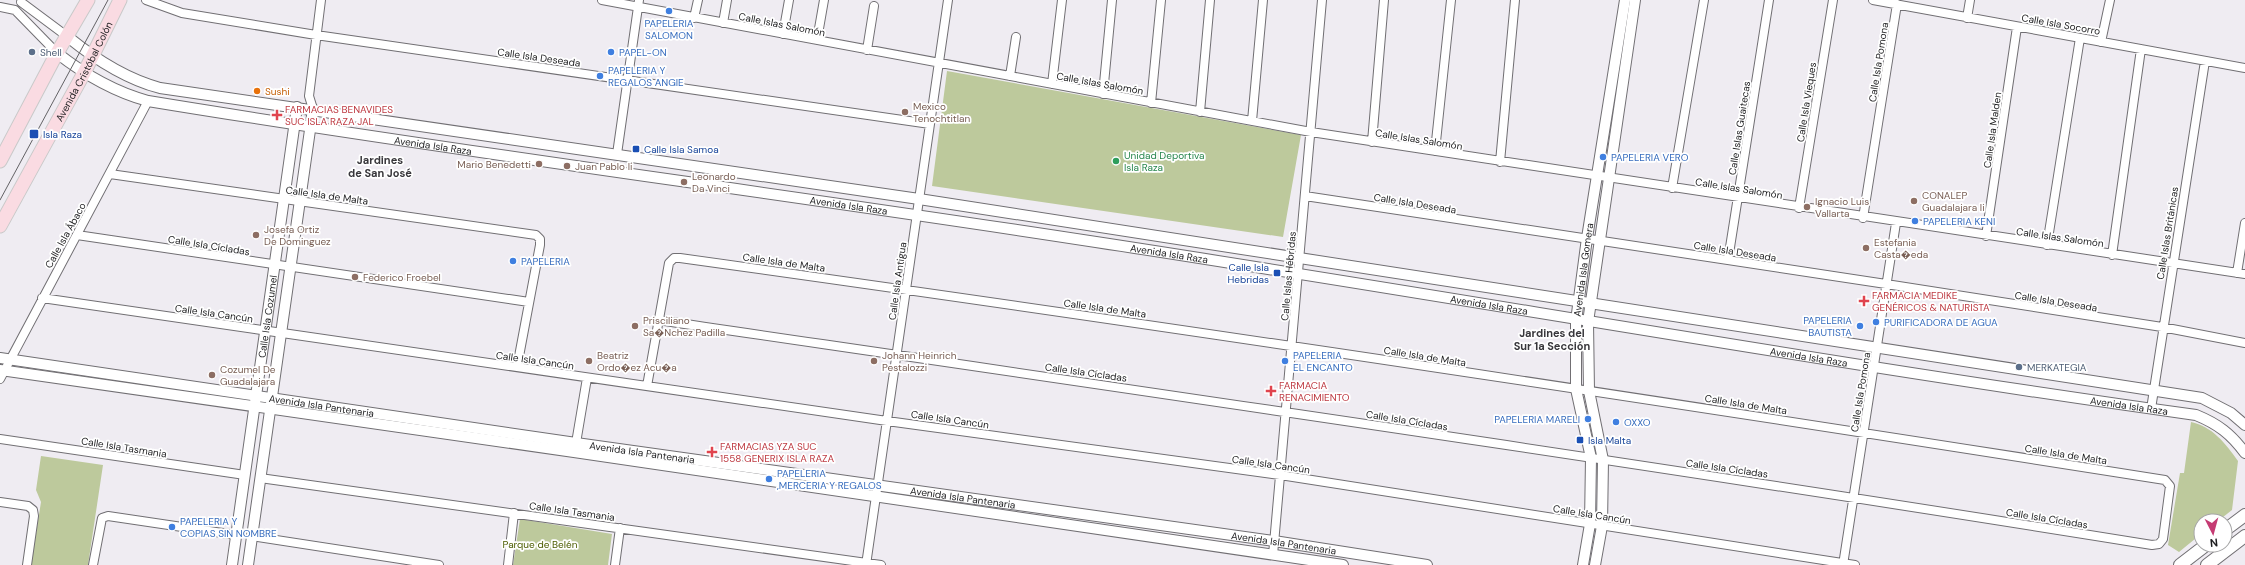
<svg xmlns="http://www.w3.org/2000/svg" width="2245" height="565" viewBox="0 0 2245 565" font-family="'DM Sans',sans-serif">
<rect width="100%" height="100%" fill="#efecf2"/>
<!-- green -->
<path fill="#bdc99c" d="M947,71L1301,135L1283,237L932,186Z
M2191,422C2212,426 2226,444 2238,461L2232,510L2218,521H2201V534L2179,552L2168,545L2180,473H2184Z
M41,456L103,465L88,565H31L41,502L36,490Z
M520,519L612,534L608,565H513Z"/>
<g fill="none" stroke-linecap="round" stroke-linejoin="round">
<defs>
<path id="minor" d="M146,0L182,13L316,35L930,124
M602,0L1311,132L2245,274
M1873,0L2245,68
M21,2L68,37
M0,7L15,10L57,53
M694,18L698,0
M1967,18L1970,0
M723,23L727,0
M783,34L789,0
M817,40L824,0
M2101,42L2110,0
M867,50L874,6
M1010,76L1016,37
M1052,84L1062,0
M1103,94L1112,0
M1151,103L1161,0
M313,109L309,96L321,0
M1200,112L1210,0
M1252,121L1263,0
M1372,142L1384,0
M1435,151L1451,0
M617,154L639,0
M1500,162L1515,0
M110,174L536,235L540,239V245L517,367
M1672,188L1704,0
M1305,196L1886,284L2162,327L2245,343
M1799,208L1833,0
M1863,218L1897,4
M77,235L529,302
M1986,236L2017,27
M2047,245L2080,38
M2112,255L2141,49
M1728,260L1769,0
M2237,273L2245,223
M42,298L887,421L1280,475L1855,565
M0,379L148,101
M647,386L669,263L674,258H680C1176,327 1670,402 2165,480L2170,486L2163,539L2159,544L2152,545C1654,465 1156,393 658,320
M2151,409L2205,61
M0,439L245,475
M575,449L587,378
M260,478L881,565
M0,502L28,506L33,510L34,516L27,565
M251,536L439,565
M1273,555L1322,0
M93,565L102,518L108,516L236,535
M508,565L514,513
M615,565L620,528
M866,565L948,0
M1843,565L1896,223"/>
<g id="tertiary">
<path d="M68,37C95,59 126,79 160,88L919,199L2202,398L2231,413L2245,425"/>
<path id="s1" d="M57,53C85,75 115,92 148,101C463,153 780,193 1096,242C1463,298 1829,364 2196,415C2218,424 2231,434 2245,453"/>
<path id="s2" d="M0,358L576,443L1274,541L1427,565"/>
<path d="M0,370L574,452L1343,565"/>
<path id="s3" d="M232,565L297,107"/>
<path d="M248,565L313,109"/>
<path id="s4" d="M1583,565L1590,524L1591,458L1576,389V321L1587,238L1625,0"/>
<path d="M1595,565L1602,526L1603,460L1589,391L1588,322L1635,0"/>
</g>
<path id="secondary" d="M2225,530L2245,515
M2180,565L2206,545
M2207,565L2245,536"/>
<g id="primary">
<path d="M0,161L57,53L88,0"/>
<path id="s5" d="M0,226L84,73L120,0"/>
</g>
</defs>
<!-- minor casing -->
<use href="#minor" stroke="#716f73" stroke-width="10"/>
<!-- tertiary casing -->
<use href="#tertiary" stroke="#716f73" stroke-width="12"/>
<!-- secondary casing -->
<use href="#secondary" stroke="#716f73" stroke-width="14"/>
<!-- primary casing -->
<use href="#primary" stroke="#c9c9c9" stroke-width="15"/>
<!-- minor -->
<use href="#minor" stroke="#fff" stroke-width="8"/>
<!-- tertiary -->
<use href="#tertiary" stroke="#fff" stroke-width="10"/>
<!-- secondary -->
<use href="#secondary" stroke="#fff" stroke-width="12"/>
<!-- primary -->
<use href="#primary" stroke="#fadbe2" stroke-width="13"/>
<!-- tram -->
<path stroke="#636265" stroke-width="1" d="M0,200L108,0"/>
</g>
<!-- markers -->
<g fill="#3f7fe0" stroke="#fff" stroke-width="1.5">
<circle cx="669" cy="11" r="4"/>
<circle cx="611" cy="52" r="4"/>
<circle cx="600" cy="76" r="4"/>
<circle cx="1603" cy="157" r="4"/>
<circle cx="1915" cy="221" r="4"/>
<circle cx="513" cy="261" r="4"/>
<circle cx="1876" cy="322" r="4"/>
<circle cx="1860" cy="326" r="4"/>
<circle cx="1285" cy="361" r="4"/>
<circle cx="1588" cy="419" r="4"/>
<circle cx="1616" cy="422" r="4"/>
<circle cx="769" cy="479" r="4"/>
<circle cx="172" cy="527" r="4"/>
</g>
<g fill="#5c6f8a" stroke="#fff" stroke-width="1.5">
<circle cx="32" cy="52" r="4"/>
<circle cx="2019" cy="367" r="4"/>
</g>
<circle fill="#e8710a" stroke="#fff" stroke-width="1.5" cx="257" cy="91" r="4"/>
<g fill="#8d6e63" stroke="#fff" stroke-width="1.5">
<circle cx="905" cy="112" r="4"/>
<circle cx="539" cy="164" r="4"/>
<circle cx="567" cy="166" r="4"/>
<circle cx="684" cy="182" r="4"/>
<circle cx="1914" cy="201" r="4"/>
<circle cx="1807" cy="207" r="4"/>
<circle cx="256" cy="235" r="4"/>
<circle cx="1866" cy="248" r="4"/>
<circle cx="355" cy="277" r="4"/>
<circle cx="635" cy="326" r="4"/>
<circle cx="589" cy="361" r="4"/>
<circle cx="874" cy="361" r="4"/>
<circle cx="212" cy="375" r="4"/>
</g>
<g fill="#e0444e" stroke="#fff" stroke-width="1.5">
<path d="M275 109h4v4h4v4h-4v4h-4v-4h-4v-4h4z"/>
<path d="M1862 295h4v4h4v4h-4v4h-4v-4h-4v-4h4z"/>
<path d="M1269 385h4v4h4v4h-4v4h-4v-4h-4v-4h4z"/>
<path d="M710 446h4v4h4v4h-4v4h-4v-4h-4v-4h4z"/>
</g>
<g fill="#1a4fb4" stroke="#fff" stroke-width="1.5">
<rect x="29" y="129" width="10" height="10" rx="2"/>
<rect x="632" y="145" width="8" height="8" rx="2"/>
<rect x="1273" y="269" width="8" height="8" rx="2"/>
<rect x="1576" y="436" width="8" height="8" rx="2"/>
</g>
<circle fill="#2e9e5b" stroke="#fff" stroke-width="1.5" cx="1116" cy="161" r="4"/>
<g text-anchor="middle" stroke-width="3.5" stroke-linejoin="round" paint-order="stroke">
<!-- shop labels -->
<g font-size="10" fill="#366cbe" stroke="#fff" text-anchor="start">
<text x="669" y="27" text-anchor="middle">PAPELERIA<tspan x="669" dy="12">SALOMON</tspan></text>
<text x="619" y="56">PAPEL-ON</text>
<text x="608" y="74">PAPELERIA Y<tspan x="608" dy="12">REGALOS ANGIE</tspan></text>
<text x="1611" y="161">PAPELERIA VERO</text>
<text x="1923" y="225">PAPELERIA KENI</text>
<text x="521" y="265">PAPELERIA</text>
<text x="1852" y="324" text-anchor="end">PAPELERIA<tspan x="1852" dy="12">BAUTISTA</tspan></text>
<text x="1884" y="326">PURIFICADORA DE AGUA</text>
<text x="1293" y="359">PAPELERIA<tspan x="1293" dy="12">EL ENCANTO</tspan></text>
<text x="1580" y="423" text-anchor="end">PAPELERIA MARELI</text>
<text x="1624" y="426">OXXO</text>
<text x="777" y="477">PAPELERIA<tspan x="777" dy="12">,MERCERIA Y REGALOS</tspan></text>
<text x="180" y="525">PAPELERIA Y<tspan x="180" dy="12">COPIAS SIN NOMBRE</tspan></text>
</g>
<!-- street labels -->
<g font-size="10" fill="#1e1e20" stroke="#fff">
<text transform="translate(782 24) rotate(11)" y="4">Calle Islas Salomón</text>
<text transform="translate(2061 24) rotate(10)" y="4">Calle Isla Socorro</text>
<text transform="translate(539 57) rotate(8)" y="4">Calle Isla Deseada</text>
<text transform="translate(1878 62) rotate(-81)" y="4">Calle Isla Pomona</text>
<text dy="4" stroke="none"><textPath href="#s5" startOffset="176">Avenida Cristóbal Colón</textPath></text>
<text transform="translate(1100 83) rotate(10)" y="4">Calle Islas Salomón</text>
<text transform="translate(1806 102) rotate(-81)" y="4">Calle Isla Vieques</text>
<text transform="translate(1739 128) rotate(-81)" y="4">Calle Islas Guaitecas</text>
<text transform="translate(1992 130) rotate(-82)" y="4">Calle Isla Malden</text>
<text transform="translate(1419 139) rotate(9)" y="4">Calle Islas Salomón</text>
<text dy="4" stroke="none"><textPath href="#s1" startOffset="392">Avenida Isla Raza</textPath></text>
<text transform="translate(1739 188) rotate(9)" y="4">Calle Islas Salomón</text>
<text transform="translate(327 195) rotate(8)" y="4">Calle Isla de Malta</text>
<text transform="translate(1415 203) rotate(9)" y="4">Calle Isla Deseada</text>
<text dy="4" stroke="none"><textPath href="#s1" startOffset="812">Avenida Isla Raza</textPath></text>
<text transform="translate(2167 233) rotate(-81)" y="4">Calle Islas Británicas</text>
<text transform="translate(65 235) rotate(-61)" y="4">Calle Isla Ábaco</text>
<text transform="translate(2060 237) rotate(8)" y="4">Calle Islas Salomón</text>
<text transform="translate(209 245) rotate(9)" y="4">Calle Isla Cícladas</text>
<text transform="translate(1735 251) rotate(9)" y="4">Calle Isla Deseada</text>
<text dy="4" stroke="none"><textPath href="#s1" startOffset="1136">Avenida Isla Raza</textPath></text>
<text transform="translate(784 262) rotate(8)" y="4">Calle Isla de Malta</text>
<text dy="4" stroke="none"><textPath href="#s4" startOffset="298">Avenida Isla Gomera</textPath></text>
<text transform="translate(1288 276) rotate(-85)" y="4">Calle Islas Hébridas</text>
<text transform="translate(897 281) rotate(-82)" y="4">Calle Isla Antigua</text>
<text transform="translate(2056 301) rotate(9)" y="4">Calle Isla Deseada</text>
<text dy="4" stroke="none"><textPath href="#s1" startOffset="1460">Avenida Isla Raza</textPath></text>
<text transform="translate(1105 308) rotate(8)" y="4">Calle Isla de Malta</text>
<text transform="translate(214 313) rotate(8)" y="4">Calle Isla Cancún</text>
<text dy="4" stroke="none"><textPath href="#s3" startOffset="251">Calle Isla Cozumel</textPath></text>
<text transform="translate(1425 356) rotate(9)" y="4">Calle Isla de Malta</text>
<text dy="4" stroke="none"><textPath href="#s1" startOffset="1784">Avenida Isla Raza</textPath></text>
<text transform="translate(535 360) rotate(8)" y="4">Calle Isla Cancún</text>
<text transform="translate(1086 372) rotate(8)" y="4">Calle Isla Cícladas</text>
<text transform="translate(1860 392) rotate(-81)" y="4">Calle Isla Pomona</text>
<text transform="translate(1746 404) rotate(9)" y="4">Calle Isla de Malta</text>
<text dy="4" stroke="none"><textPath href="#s2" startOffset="325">Avenida Isla Pantenaria</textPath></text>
<text dy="4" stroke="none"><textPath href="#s1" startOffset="2108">Avenida Isla Raza</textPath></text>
<text transform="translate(950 419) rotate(8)" y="4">Calle Isla Cancún</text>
<text transform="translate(1407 420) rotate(9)" y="4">Calle Isla Cícladas</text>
<text transform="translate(124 447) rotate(9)" y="4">Calle Isla Tasmania</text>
<text dy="4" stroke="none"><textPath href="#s2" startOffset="649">Avenida Isla Pantenaria</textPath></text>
<text transform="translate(2066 454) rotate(9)" y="4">Calle Isla de Malta</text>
<text transform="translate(1271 464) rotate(8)" y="4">Calle Isla Cancún</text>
<text transform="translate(1727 468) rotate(8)" y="4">Calle Isla Cícladas</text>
<text dy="4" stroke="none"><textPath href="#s2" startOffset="973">Avenida Isla Pantenaria</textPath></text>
<text transform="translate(572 511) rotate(8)" y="4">Calle Isla Tasmania</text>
<text transform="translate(1592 514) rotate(9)" y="4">Calle Isla Cancún</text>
<text transform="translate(2047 518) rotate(9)" y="4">Calle Isla Cícladas</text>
<text dy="4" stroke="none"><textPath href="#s2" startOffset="1297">Avenida Isla Pantenaria</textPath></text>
</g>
<!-- service labels -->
<g font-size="10" fill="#4e5e75" stroke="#fff" text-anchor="start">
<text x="40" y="56">Shell</text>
<text x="2027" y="371">MERKATEGIA</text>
</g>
<!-- food labels -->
<g font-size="10" fill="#c56008" stroke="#fff" text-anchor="start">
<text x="265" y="95">Sushi</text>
</g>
<!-- education labels -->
<g font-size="10" fill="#785e54" stroke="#fff" text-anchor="start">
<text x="913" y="110">Mexico<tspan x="913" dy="12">Tenochtitlan</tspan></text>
<text x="531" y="168" text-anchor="end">Mario Benedetti</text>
<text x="575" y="170">Juan Pablo Ii</text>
<text x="692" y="180">Leonardo<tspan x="692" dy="12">Da Vinci</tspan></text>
<text x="1922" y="199">CONALEP<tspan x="1922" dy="12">Guadalajara Ii</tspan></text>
<text x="1815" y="205">Ignacio Luis<tspan x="1815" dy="12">Vallarta</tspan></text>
<text x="264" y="233">Josefa Ortiz<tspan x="264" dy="12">De Dominguez</tspan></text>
<text x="1874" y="246">Estefania<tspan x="1874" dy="12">Casta�eda</tspan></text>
<text x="363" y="281">Federico Froebel</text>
<text x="643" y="324">Prisciliano<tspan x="643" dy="12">Sa�Nchez Padilla</tspan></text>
<text x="597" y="359">Beatriz<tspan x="597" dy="12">Ordo�ez Acu�a</tspan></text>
<text x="882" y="359">Johann Heinrich<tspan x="882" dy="12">Pestalozzi</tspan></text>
<text x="220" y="373">Cozumel De<tspan x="220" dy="12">Guadalajara</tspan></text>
</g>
<!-- health labels -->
<g font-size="10" fill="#be3a42" stroke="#fff" text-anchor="start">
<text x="285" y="113">FARMACIAS BENAVIDES<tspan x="285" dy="12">SUC ISLA RAZA JAL</tspan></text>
<text x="1872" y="299">FARMACIA MEDIKE<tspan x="1872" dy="12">GENÉRICOS &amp; NATURISTA</tspan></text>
<text x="1279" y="389">FARMACIA<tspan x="1279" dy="12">RENACIMIENTO</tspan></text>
<text x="720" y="450">FARMACIAS YZA SUC<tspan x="720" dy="12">1558 GENERIX ISLA RAZA</tspan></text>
</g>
<!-- transit labels -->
<g font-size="10" fill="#164399" stroke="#fff" text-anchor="start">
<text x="43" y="138">Isla Raza</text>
<text x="644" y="153">Calle Isla Samoa</text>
<text x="1269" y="271" text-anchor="end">Calle Isla<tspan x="1269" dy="12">Hebridas</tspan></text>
<text x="1588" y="444">Isla Malta</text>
</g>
<!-- leisure labels -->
<g font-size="10" fill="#27864d" stroke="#fff" text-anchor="start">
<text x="1124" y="159">Unidad Deportiva<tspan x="1124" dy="12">Isla Raza</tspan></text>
</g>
<!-- park labels -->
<g font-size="10" fill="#4c5c00" stroke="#fff">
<text x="540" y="548">Parque de Belén</text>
</g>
<!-- neighbourhood labels -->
<g font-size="11" font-weight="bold" fill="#38373b" stroke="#fff">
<text x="380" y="164">Jardines<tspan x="380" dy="13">de San José</tspan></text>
<text x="1552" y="337">Jardines del<tspan x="1552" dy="13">Sur 1a Sección</tspan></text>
</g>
</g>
<!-- north arrow -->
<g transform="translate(2213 533) rotate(174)"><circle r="19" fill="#ffffff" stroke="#a5a5a6"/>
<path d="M0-3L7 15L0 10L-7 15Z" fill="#c53b73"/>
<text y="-6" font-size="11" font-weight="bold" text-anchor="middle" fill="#1e1e20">N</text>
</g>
</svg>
